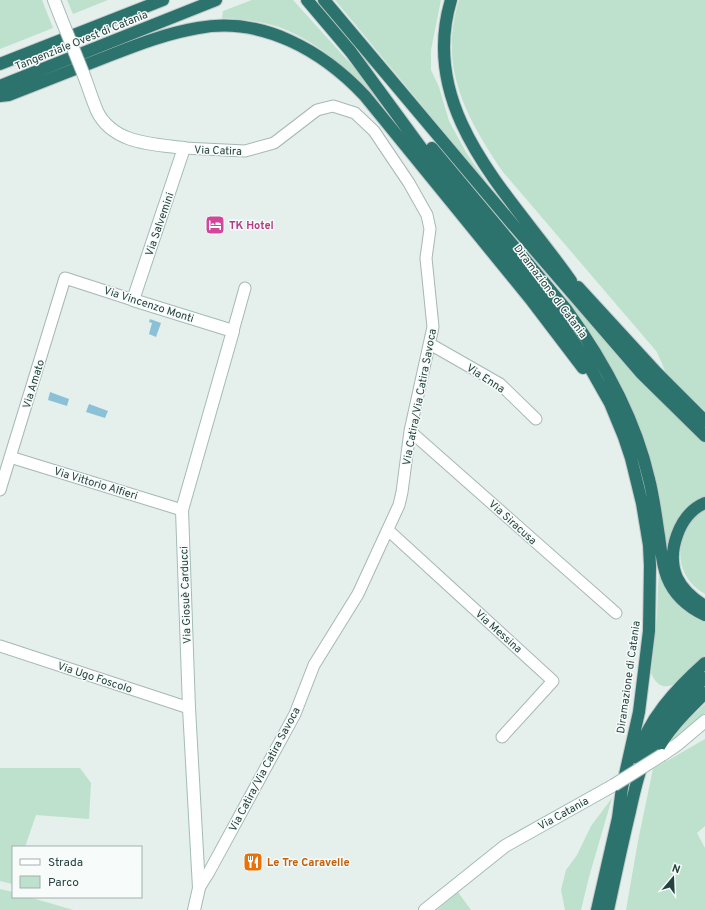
<svg xmlns="http://www.w3.org/2000/svg" width="705" height="910" viewBox="0 0 705 910" font-family="Overpass,sans-serif">
<rect width="100%" height="100%" fill="#e5efec"/>
<!-- green -->
<path fill="#bde1cc" d="M0,0H42L53,28L0,49Z
M67,0H108L73,14Z
M252,0H293L358,72L383,105C350,72 323,44 279,27C261,21 240,19 222,18L223,11Z
M335,0H441L431,50V70L439,87L449,121L467,154L495,194Z
M459,0H705V411L666,373L657,352L503,172C466,117 438,68 459,0Z
M560,288L653,391L705,443V497C680,508 671,526 669,552H667L659,492L643,438L623,391L590,334Z
M705,509V594C670,575 674,529 705,509Z
M659,566L705,619V655C692,669 665,706 651,673L657,615Z
M705,704V713L673,740L672,739L686,722Z
M705,739V826L697,833L705,848V910H626L638,841L653,769Z
M0,768H80L91,783L89,819L36,815L25,847H13L12,884L0,881Z
M612,798L589,877L581,910H565L561,890L566,870L577,855L591,826Z
M0,889L13,892V897H29L73,910H0Z
M458,892L471,910H437Z"/>
<!-- water -->
<path fill="#8bc1d7" d="M150,319L161,323L156,337L149,334L152,323L149,322Z
M50,392L69,399L67,406L48,400Z
M89,404L108,411L105,418L86,412Z"/>
<g fill="none" stroke-linecap="round" stroke-linejoin="round">
<defs>
<path id="street" d="M184,148L245,151L274,143L317,110L333,106L355,113L374,131L409,183L427,215L430,229L426,258L433,327L410,431L402,492L399,505L358,594L314,665L295,714L209,872L199,888
M233,331L245,288
M430,344L500,384L536,419
M410,431L616,613
M10,457L182,510
M0,490L65,278L133,300
M388,530L553,681L502,737
M0,646L189,708"/>
<path id="secondary" d="M54,0L61,18
M83,73C88,86 92,99 97,111C113,144 153,144 184,148L133,300L233,331L182,510L189,708L199,888L194,910
M662,755L678,744L705,721
M425,910L505,846L614,785"/>
<path id="highway" d="M307,0L351,52L422,149L557,317L584,357L610,403L624,437L631,458L642,503L649,545L650,566L649,631L639,712L622,788L618,818L597,910
M324,0L515,227L642,374L705,436
M451,0C417,113 512,196 571,281
M0,64L163,0
M0,86L216,0
M0,96L9,95C43,82 77,68 111,55C139,44 168,33 198,28C262,16 323,51 365,96L532,301L583,368
M432,148L566,309C603,360 635,417 649,479C654,498 656,517 659,536C661,550 662,564 667,577C674,595 688,607 705,615
M578,287L657,373L705,421
M705,503C679,514 666,552 677,578C683,590 693,599 705,606
M655,754C667,730 686,712 705,693
M637,758C647,720 676,689 705,663
M608,910C615,877 622,844 630,811C636,783 643,755 658,730C671,710 687,694 705,678"/>
</defs>
<!-- street casing -->
<use href="#street" stroke="#a7b8b5" stroke-width="13"/>
<!-- secondary casing -->
<use href="#secondary" stroke="#a3bcb7" stroke-width="14"/>
<!-- highway casing -->
<use href="#highway" stroke="#c1cac9" stroke-width="14"/>
<!-- street -->
<use href="#street" stroke="#fff" stroke-width="11"/>
<!-- secondary -->
<use href="#secondary" stroke="#fff" stroke-width="12"/>
<!-- highway -->
<use href="#highway" stroke="#2c726d" stroke-width="12"/>
<defs>
<path id="secondary-bridge" d="M61,18L83,73
M614,785L662,755"/>
</defs>
<!-- secondary-bridge casing -->
<use href="#secondary-bridge" stroke="#a3bcb7" stroke-width="14" stroke-linecap="butt"/>
<!-- secondary-bridge -->
<use href="#secondary-bridge" stroke="#fff" stroke-width="12"/>
</g>
<!-- icons -->
<defs>
<symbol id="hotel-square" viewBox="-11 -11 22 22"><rect x="-9" y="-9" width="18" height="18" rx="4" fill="#d1479c" stroke="#f7fbf9"/><path d="M-6-4.5h1.5V1H6V5H4.5V3h-9V5H-6ZM-4 0a1.8 1.8 0 1 1 3.6 0ZM.5 0V-2.5h3Q6-2.5 6 0Z" fill="#fff"/></symbol>
<symbol id="restaurant-square" viewBox="-11 -11 22 22"><rect x="-9" y="-9" width="18" height="18" rx="4" fill="#e8710a" stroke="#f7fbf9"/><path d="M-5-6h1v4h1v-4h1v4h1v-4h1v5L-1.5 .5V6h-2V.5L-5-1ZM5-6V6H3V1.5H1.5Q1.5-4 5-6Z" fill="#fff"/></symbol>
</defs>
<g fill-rule="evenodd">
<use href="#hotel-square" x="204" y="214" width="22" height="22"/>
<use href="#restaurant-square" x="242" y="851" width="22" height="22"/>
</g>
<g text-anchor="middle" stroke-width="3" stroke-linejoin="round" paint-order="stroke">
<!-- street labels -->
<g font-size="11" fill="#23433f" stroke="#f7fbf9">
<text transform="translate(81 40) rotate(-22)" y="4">Tangenziale Ovest di Catania</text>
<text transform="translate(218 150) rotate(2)" y="4">Via Catira</text>
<text transform="translate(159 224) rotate(-71)" y="4">Via Salvemini</text>
<text transform="translate(551 291) rotate(53)" y="4">Diramazione di Catania</text>
<text transform="translate(149 304) rotate(18)" y="4">Via Vincenzo Monti</text>
<text transform="translate(486 378) rotate(33)" y="4">Via Enna</text>
<text transform="translate(33 384) rotate(-73)" y="4">Via Amato</text>
<text transform="translate(419 397) rotate(-79)" y="4">Via Catira/Via Catira Savoca</text>
<text transform="translate(96 483) rotate(17)" y="4">Via Vittorio Alfieri</text>
<text transform="translate(513 522) rotate(42)" y="4">Via Siracusa</text>
<text transform="translate(185 595) rotate(-92)" y="4">Via Giosuè Carducci</text>
<text transform="translate(499 631) rotate(42)" y="4">Via Messina</text>
<text transform="translate(95 677) rotate(18)" y="4">Via Ugo Foscolo</text>
<text transform="translate(628 677) rotate(-82)" y="4">Diramazione di Catania</text>
<text transform="translate(264 769) rotate(-62)" y="4">Via Catira/Via Catira Savoca</text>
<text transform="translate(563 813) rotate(-29)" y="4">Via Catania</text>
</g>
<!-- hotel labels -->
<g font-size="11" font-weight="bold" fill="#b23c85" stroke="#f7fbf9" text-anchor="start">
<text x="229" y="229">TK Hotel</text>
</g>
<!-- food labels -->
<g font-size="11" font-weight="bold" fill="#c56008" stroke="#f7fbf9" text-anchor="start">
<text x="267" y="866">Le Tre Caravelle</text>
</g>
</g>
<!-- legend -->
<rect x="12" y="846" width="130" height="52" fill="#f7fbf9" stroke="#a2b1af"/>
<rect x="20" y="859" width="20" height="6" fill="#ffffff" stroke="#a2b1af"/>
<text x="48" y="866" font-size="12" fill="#23433f">Strada</text>
<rect x="20" y="876" width="20" height="12" fill="#bde1cc" stroke="#a2b1af"/>
<text x="48" y="886" font-size="12" fill="#23433f">Parco</text>
<!-- north arrow -->
<g transform="translate(673 878) rotate(19)" stroke="#f7fbf9" stroke-width="3" paint-order="stroke">
<path d="M0-3L7 15L0 10L-7 15Z" fill="#23433f"/>
<text y="-6" font-size="11" font-weight="bold" text-anchor="middle" fill="#23433f">N</text>
</g>
</svg>
